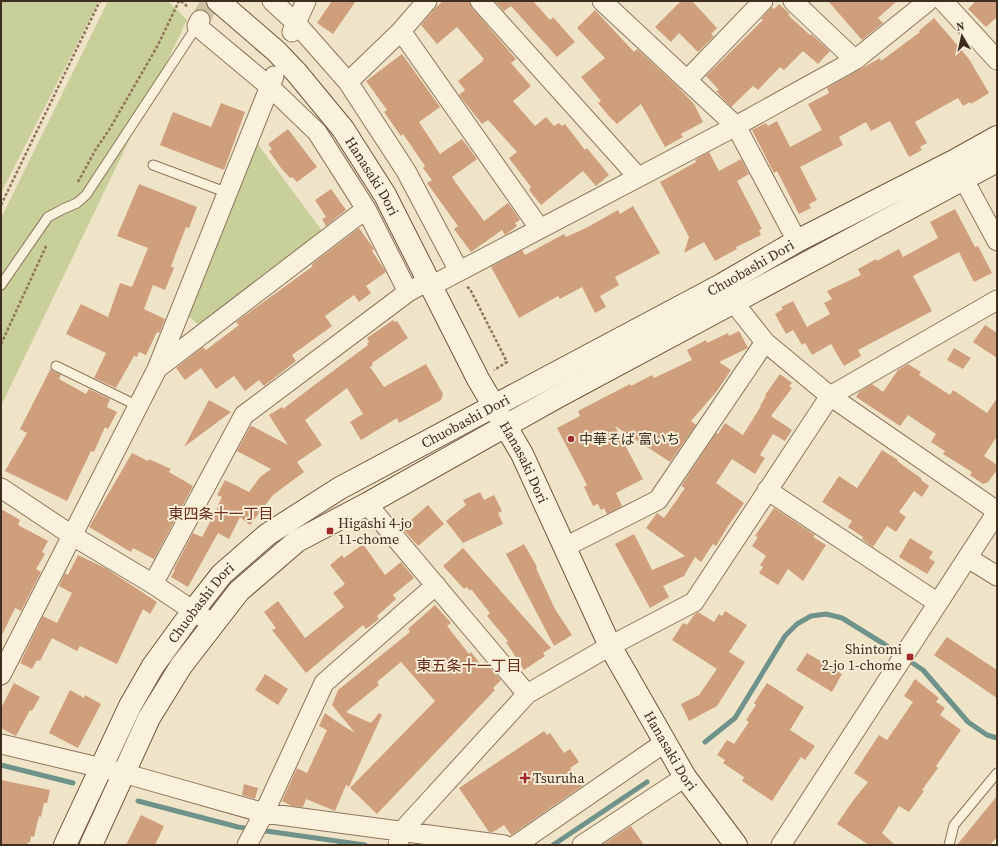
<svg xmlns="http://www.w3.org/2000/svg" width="998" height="846" viewBox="0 0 998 846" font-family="'Source Serif 4','Noto Sans JP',serif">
<rect width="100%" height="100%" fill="#f0e4c8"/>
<!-- green -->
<path fill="#c9cf9b" d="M1,1H99L1,193Z
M108,1H168L187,20L1,406V218Z
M257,143L323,232L199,325L188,316Z"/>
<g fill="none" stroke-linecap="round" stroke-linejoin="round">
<!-- stream -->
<path stroke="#6f938a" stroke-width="5" d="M705,742L735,718L785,636L797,624L811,616L826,614L842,618L884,644L923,670L968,722L987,735L997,738
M1,765L73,783
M138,801L238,827L252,829
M259,830L365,845
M553,845L647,782"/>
</g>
<!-- building -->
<path fill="#cf9f7d" d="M332,1H356L333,34L317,23Z
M443,1H469L472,8L516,59L511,63L531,86L513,101L535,126L546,117L554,126L559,123L562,126L565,124L585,150L587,148L609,175L596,186L583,171L541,205L529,190L531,187L509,158L517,152L488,120L482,124L459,95L465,90L458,81L483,61L482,60L484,59L457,27L437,44L421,25L436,7Z
M495,1H533L550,20L553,17L575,42L557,57L511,6L504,11Z
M681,1H692L717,28L711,34L714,36L698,52L679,33L671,42L655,27Z
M828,1H897L878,18L883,23L862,40Z
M976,1H997V17L986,27L968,9Z
M779,4L790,14L788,15L810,35L811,34L830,51L818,64L803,51L784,70L780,67L758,90L753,86L731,107L716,91L719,90L706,76L763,20L761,19L772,7L774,9Z
M595,10L634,52L637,49L677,86L694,104L703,122L681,134L683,137L665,147L641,104L617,124L608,115L598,103L601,101L581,77L605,58L577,28Z
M934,18L969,59L989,93L971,104L970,102L963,106L958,98L915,122L927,143L920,147L922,150L909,157L890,121L871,131L866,122L839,137L843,145L800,167L817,200L809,204L811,208L799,214L777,171L774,173L752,130L766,123L768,126L777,121L790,147L822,130L808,104L829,93L827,88L880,58L881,61L920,32L919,31Z
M402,54L440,107L419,122L440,154L462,139L477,159L452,177L456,183L484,221L508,203L520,220L515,223L517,226L508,233L505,235L502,230L471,252L454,229L458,226L427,183L432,180L423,168L425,166L403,134L401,136L384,112L387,110L366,81Z
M221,103L245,112L224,170L160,145L173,112L211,127Z
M288,129L317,167L297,182L292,177L290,178L281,168L269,151L272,149L268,144Z
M709,152L719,171L741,159L749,174L737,181L762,229L759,230L761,235L736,247L737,249L715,261L704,242L684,253L689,237L660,182L696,162L695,160Z
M139,184L197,207L189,228L186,227L171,266L174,268L165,290L153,285L144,309L165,319L160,332L159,333L157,332L146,355L139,352L137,357L134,356L116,388L94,378L106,353L66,334L81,304L108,317L120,283L132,287L148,248L117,236Z
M331,189L346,210L326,226L322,219L326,217L315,200Z
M633,206L660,253L615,277L619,285L600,296L606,307L595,313L582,287L560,299L558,296L519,318L491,267L522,250L525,255L564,234L566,237L588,227L618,210L620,214Z
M955,209L975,247L978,246L992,273L974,282L959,252L913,276L932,311L858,350L861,356L844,366L831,344L812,355L805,343L802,345L793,330L786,334L775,314L783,309L781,307L793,301L807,327L830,314L824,303L832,299L827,291L861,275L858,269L876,259L877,261L899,249L903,257L938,238L930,222Z
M359,228L372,246L374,249L372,251L386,272L366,286L371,293L359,302L354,295L325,316L332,326L292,355L296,361L264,386L259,380L245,391L234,376L216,389L201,368L185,380L176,368L203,347L206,350L239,325L236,322L313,266L311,265Z
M393,320L395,322L397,321L408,338L372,363L373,365L370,367L384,387L426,364L443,394L441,400L399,423L397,418L361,440L350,422L363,414L347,388L305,420L322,445L297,462L304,472L273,495L250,525L240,517L229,539L218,533L188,587L171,577L175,570L174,569L193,533L202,537L219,505H218L222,497L217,495L225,480L249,492L260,477L271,469L237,451L250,427L252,426L288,445L269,415L282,407L283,409L325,377L368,345L367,343L369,342L367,338Z
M985,325L997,333V358L973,342Z
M739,331L748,348L719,362L731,370L717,391L691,421L696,425L670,462L615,426L643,479L616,493L622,506L607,514L604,508L601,510L598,504L593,506L584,487L587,485L557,428L580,416L578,411L630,384L631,386L652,375L654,378L692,360L687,350L706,340L707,343L728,333L729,336Z
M954,348L971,358L963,369L947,360Z
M908,364L921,372L919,375L950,395L953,390L987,413L997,398V436L984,456L997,465V470L988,482L983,484L970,475L972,472L943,454L945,451L931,442L936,434L908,415L900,426L856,397L859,392L872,384L883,392L898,370Z
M51,368L53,371L61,375L59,379L86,394L89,389L110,399L107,407L117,412L108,429L105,427L94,452L91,451L67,501L5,471L27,433L20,429Z
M780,374L792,383L789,386L792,388L771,416L792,430L785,441L773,434L760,455L765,458L755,474L732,459L716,483L744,503L728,526L716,546L713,544L701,562L695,557L684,576L663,586L669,597L650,608L615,544L634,534L652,570L685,556L646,528L657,513L664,518L685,488L681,486L716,433L718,434L725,423L743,435L761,406H760L766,396L765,395Z
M209,400L231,412L184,447Z
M882,450L898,460L897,461L922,479L921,480L929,486L922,497L914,491L899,512L906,517L896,532L887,526L873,547L862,539L863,537L848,527L852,521L822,502L839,476L857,488Z
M132,453L148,461L149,459L171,469L169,472L193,486L154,559L133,548L131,552L89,527Z
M480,492L484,500L494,495L502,511L498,513L503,524L463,543L446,521L466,505L463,500Z
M428,505L444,524L418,546L402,528Z
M774,508L815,535L813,537L826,545L803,581L788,569L778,585L759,573L763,567L760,565L766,556L752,546L758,537L755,536Z
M1,509L20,520L18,525L48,541L42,552L45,554L36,569L41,572L21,611L15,608L1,637Z
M910,538L933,552L929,558L935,562L927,574L899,557Z
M363,544L385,575L401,562L414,578L393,595L396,599L377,616L379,619L366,629L363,625L306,673L272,630L276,628L264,612L278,601L305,638L344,607L333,593L345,584L330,565L342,555L344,558Z
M524,544L537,567L536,568L555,609L572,635L554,646L506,554Z
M463,548L551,648L543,653L545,656L524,670L506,642L508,641L487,616L490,613L471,589L470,591L467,587L464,589L443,566Z
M78,555L107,569L157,602L150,614L143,609L117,664L80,646L77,651L52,638L40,661L37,660L32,669L20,663L43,616L57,623L72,593L59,586L65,573L68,575Z
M435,605L451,623L447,626L469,654L471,652L481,665L485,662L501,680L493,688L495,690L377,814L350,788L435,701L401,662L377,682L379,685L346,712L371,723L379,713L382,715L349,787L346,785L335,811L306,799L303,807L292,806L282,801L297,768L307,773L327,730L319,726L325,713L336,721L355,733L332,705L338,690L410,632L408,629Z
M725,611L747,625L729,652L745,662L717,706L689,721L681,704L699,695L717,669L672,640L683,623L687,625L694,615L698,612L714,622L719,614L722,616Z
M947,637L997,670V698L934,655Z
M807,653L842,674L832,692L796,670Z
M265,674L288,689L278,705L255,690Z
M915,679L939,698L936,702L945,708L940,715L961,730L936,766L938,768L922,790L924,791L909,812L899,806L882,833L895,845H869L837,824L852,802L868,782L854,773L879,735L887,740L913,702L904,696Z
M14,683L40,697L32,711L30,710L16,736L1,728V708Z
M767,683L804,707L790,730L815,746L805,760L801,757L772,801L742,781L744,777L723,763L725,760L717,755L727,740L734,744L749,722L746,720L756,705L754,703Z
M70,690L84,698L85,695L101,704L78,748L49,733Z
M544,731L547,735L550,733L564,753L570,749L579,762L570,768L582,786L511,835L504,825L493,832H489L459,788Z
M1,780L50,790L47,803H44L41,817L39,816L34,837L31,836L30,843L28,842L27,845H1Z
M244,784L258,788L255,799L242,795Z
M997,796V837L990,845H957Z
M141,815L164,826L155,845H126Z
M631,826L644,845H602Z"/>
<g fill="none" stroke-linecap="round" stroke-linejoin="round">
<!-- street-tunnel -->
<path stroke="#ccc0a6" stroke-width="19" stroke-dasharray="19 10" stroke-linecap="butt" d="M200,20L211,1"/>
<defs>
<path id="lane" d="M153,165L228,193
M1,285L48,217L63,209L77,203L86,195L197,26
M56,366L138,406
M949,845L954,825L997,773"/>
<path id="street" d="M272,1L296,23L348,82L406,171L459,271
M480,1L638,177
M602,1L736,126L797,241
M793,1L855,60
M943,1L997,60
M200,20L197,26L270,87L317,132L366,209L408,292
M401,31L540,229
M292,32L306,1
M687,80L763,1
M348,82L401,31L427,1
M957,167L997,241
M431,286L736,126L855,60L928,1
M727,290L734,303L765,342L830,396L997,511
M158,368L366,209
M1,488L73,536L153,584L213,624
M767,490L938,603
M367,504L527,694
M565,547L658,500L765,342
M968,558L997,576
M153,584L244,415L408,292L428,281
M1,675L157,369L274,76
M1,744L123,773L264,813L504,845
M247,845L264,813L324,683L436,585
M398,845L401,832L527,694L610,646L694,602L830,396L997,300
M516,845L664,743
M582,845L685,777
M781,845L997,512"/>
<g id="secondary">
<path id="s1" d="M218,1L276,51L296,72L343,129L385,195L478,379L522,454L610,646L685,777L736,845"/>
<path id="s2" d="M65,845L130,706L153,666L193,611L222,574L268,534L340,488L723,284L797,241L954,161L997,137"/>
<path d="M91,845L149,718L181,666L239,591L297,541L367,504L557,397L997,161"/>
</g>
</defs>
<!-- lane casing -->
<use href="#lane" stroke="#8d765c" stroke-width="11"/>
<!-- street casing -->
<use href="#street" stroke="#8d765c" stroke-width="21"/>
<!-- secondary casing -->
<use href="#secondary" stroke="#6f573f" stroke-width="24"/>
<!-- path -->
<path stroke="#8d765c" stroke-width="2.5" stroke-dasharray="3 2" stroke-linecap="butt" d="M181,1L188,7
M78,182L96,149L109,130L158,45L179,1
M1,205L100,1
M467,287L470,289L507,362L494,370
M1,344L47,244"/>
<!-- lane -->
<use href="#lane" stroke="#faf1dc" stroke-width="9"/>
<!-- street -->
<use href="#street" stroke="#faf1dc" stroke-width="19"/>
<!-- secondary -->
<use href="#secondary" stroke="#faf1dc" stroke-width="22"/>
</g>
<!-- markers -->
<g fill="#9e2a2b" stroke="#f7eed8" stroke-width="1.5">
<circle cx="571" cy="439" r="4"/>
<rect x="326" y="527" width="8" height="8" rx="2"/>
<rect x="906" y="653" width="8" height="8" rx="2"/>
<path d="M523 772h4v4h4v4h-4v4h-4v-4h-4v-4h4z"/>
</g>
<g text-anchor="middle" stroke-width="4" stroke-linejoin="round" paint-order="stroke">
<!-- street labels -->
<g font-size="14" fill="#3d2e20" stroke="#f7eed8">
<text dy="5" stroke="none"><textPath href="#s1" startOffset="235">Hanasaki Dori</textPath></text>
<text dy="5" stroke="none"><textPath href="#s2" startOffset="927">Chuobashi Dori</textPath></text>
<text dy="5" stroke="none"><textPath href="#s2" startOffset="603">Chuobashi Dori</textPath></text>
<text dy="5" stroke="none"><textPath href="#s1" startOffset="559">Hanasaki Dori</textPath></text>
<text dy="5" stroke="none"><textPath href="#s2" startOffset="279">Chuobashi Dori</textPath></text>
<text dy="5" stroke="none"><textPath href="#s1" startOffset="883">Hanasaki Dori</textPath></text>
</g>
<!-- poi labels -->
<g font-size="14" fill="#3d2e20" stroke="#f7eed8" text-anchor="start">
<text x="579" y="444">中華そば 富いち</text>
<text x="338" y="528">Higashi 4-jo<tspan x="338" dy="16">11-chome</tspan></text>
<text x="902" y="654" text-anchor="end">Shintomi<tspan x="902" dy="16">2-jo 1-chome</tspan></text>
<text x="533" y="783">Tsuruha</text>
</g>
<!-- neighbourhood labels -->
<g font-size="15" fill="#6b2e1e" stroke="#f7eed8">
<text x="221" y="519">東四条十一丁目</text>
<text x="469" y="671">東五条十一丁目</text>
</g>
</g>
<!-- border -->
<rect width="998" height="846" fill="none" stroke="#3d2e20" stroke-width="4"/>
<!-- north arrow -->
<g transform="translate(962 36) rotate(351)" stroke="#f7eed8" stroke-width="3" paint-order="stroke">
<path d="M0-3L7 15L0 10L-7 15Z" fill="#3d2e20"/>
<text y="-6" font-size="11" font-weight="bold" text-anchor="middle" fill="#3d2e20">N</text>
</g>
</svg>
